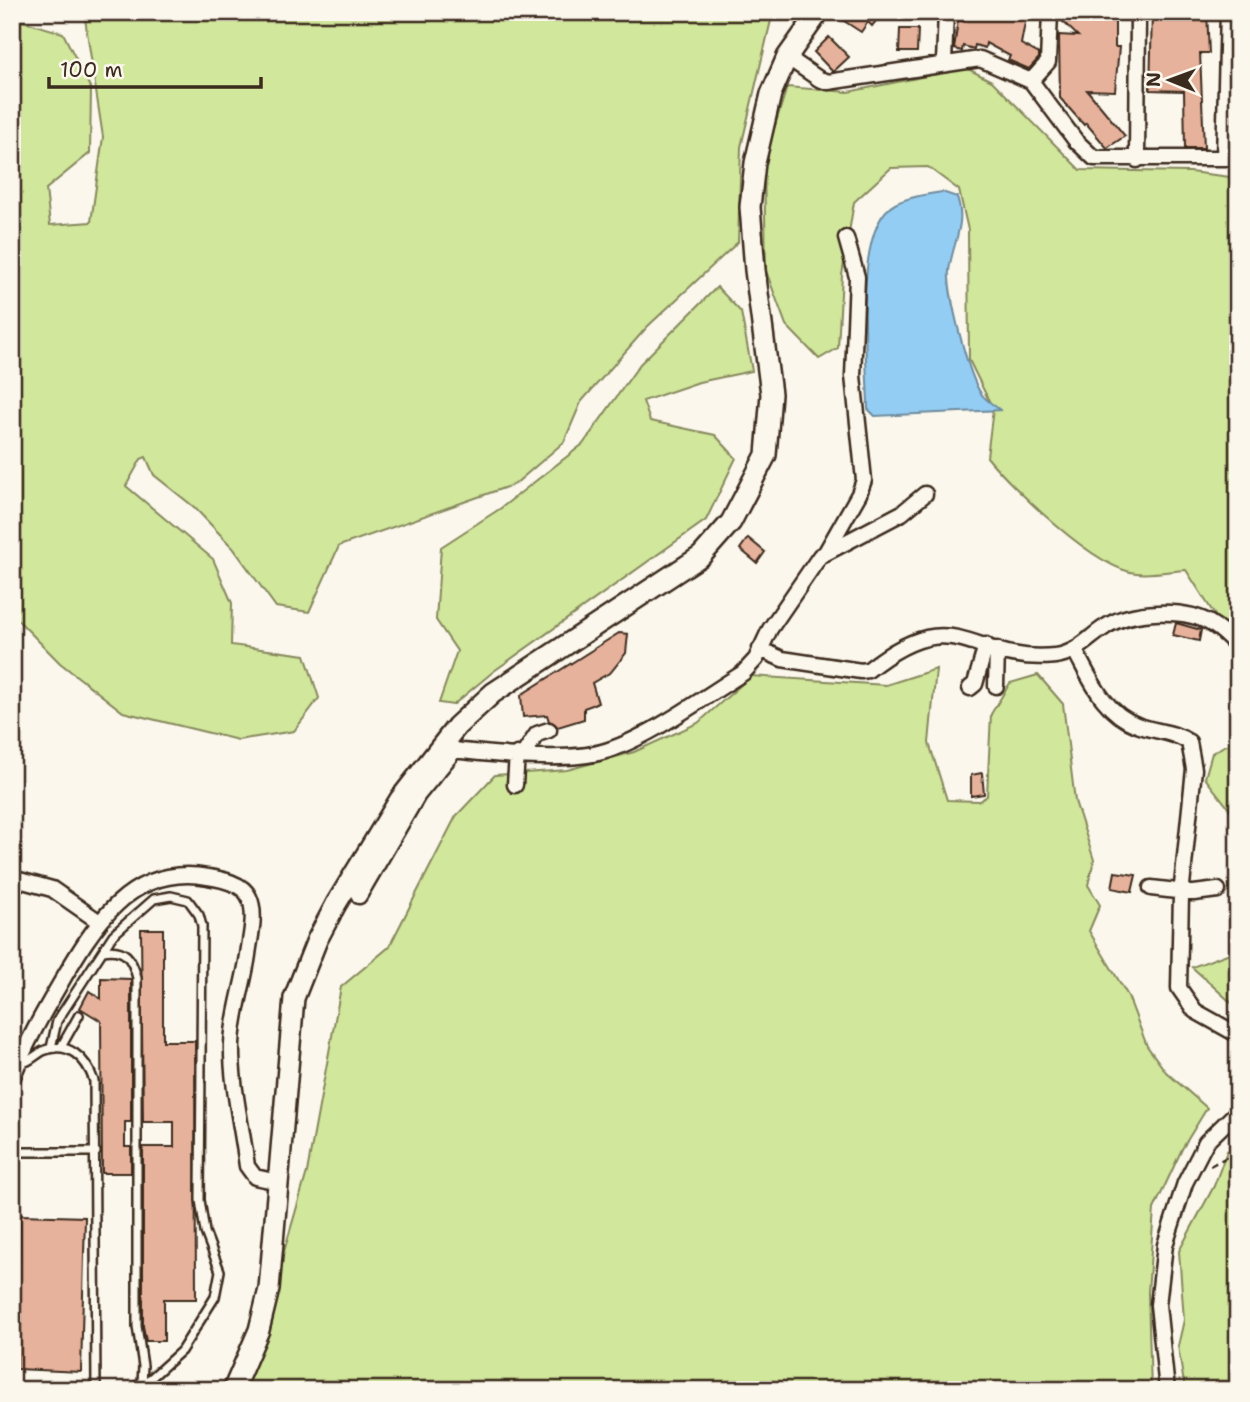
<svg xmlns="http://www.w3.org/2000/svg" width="1250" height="1402" viewBox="0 0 1250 1402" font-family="'Shantell Sans',sans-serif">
<rect width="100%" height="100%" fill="#fbf7ec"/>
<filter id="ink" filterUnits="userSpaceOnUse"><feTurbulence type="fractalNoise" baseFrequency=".0143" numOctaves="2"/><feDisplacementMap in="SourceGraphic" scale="14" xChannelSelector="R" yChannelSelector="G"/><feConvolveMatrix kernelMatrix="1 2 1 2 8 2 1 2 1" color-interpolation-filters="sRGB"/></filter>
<g filter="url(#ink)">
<!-- green -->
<path fill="#d1e79c" stroke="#86885d" stroke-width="2" d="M84,12H773L741,147L738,242L647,327L581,402L564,442L515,484L339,546L309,612L276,607L233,548L194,507L154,475L146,457L141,459L126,486L213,559L232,603L231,645L305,655L319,698L294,731L238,740L123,712L60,663L12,614V18L63,33L91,89L90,153L46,189L50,225L91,222L103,137Z
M966,68L992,81L1080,170L1190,172L1238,178V630L1218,620L1186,570C1170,571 1152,575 1136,573C1096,569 1013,489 987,457L993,409L969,360L968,230L959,190L928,167L891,168L854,202L842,275L838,348L819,359L786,325L766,271L764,161L787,87L848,92Z
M717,287L741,312L752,371L699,382L643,401L650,421L715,435L736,458L706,520L494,671L453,705L439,703L457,651L436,620L441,547L501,508L583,444L640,364Z
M936,669L929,743L947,800L979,801L987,796L991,714L1010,683L1038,675L1063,704L1075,801L1094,860L1088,885L1100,905L1089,931L1128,996L1147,1046L1166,1072L1207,1108L1182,1149L1154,1209L1148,1293L1151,1390H244L307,1172L341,987L389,947L456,816L495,775L567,770L634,752L698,723L751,676L886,685Z
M1238,738V809L1231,811L1205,778L1212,753Z
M1238,950V1008H1237L1192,967Z
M1238,1146V1387L1234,1390H1185L1178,1346L1184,1320L1179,1251L1214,1186L1227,1151Z"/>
<!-- water -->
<path fill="#94cdf3" stroke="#708c9e" stroke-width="2" d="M942,192L957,197C967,224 952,244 949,271C947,291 969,381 983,396C987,401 994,405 1000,410L875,416L868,409C868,364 851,227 895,204C908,197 927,194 942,192Z"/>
<!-- building -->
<path fill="#e7b29c" stroke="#3b2a1e" stroke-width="2" d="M846,12H883L872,26L868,22L861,32L841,19Z
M966,12H1027L1021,44L1039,54V58L1029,69L1008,60L1010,56L986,43L985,48L975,45L974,49L963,46L962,51L954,49L958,20L965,22Z
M1060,12H1115V47H1119L1115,91L1087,90L1125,136L1107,148L1086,123L1084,125L1060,98L1059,35L1078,36L1059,18Z
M1152,12H1207L1209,53H1200L1204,148H1185L1184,91L1150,90Z
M900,29H918L917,52H899Z
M829,37L849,57L833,72L814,52Z
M748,538L765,552L757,563L740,549Z
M1176,623L1201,630L1199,641L1173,635Z
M619,633L628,634L626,653L611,672L592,683L598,703L584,708V719L558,727L549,721L547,715L523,717L521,695Z
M982,773L984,794L971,796V775Z
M1115,872L1136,875L1132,892L1112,888Z
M141,929H163V1041H195L196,1299H164V1341H146L143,1326V1147H174V1122H143Z
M101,978L131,979V1122H125V1147H131V1173H102L101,1021L80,1008L89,991L101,999Z
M20,1215L85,1217L81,1372L17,1369Z"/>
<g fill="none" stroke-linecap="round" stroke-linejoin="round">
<defs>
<path id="lane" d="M103,951C125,947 132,958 137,978V1326L143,1366L142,1383
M61,1047L79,1015
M51,1048L57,1021L113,935L154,899L171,896L188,900L199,915L202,926L200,1200L205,1232L220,1271L215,1297L181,1351L151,1378L129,1390
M18,1064C29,1063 34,1056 43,1051C68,1040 86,1058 94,1081L96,1390
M14,1152H96"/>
<path id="street" d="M787,57L819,79L828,82L980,59L1031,81L1076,141L1094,158H1238
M944,62L946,12
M1031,81L1048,62L1050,12
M1224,158L1228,12
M1137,160L1138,12
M826,552L859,494L864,480L853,376L857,277L846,238
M760,649L782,659L861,671L868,670C958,598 971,665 1055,656C1076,654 1088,638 1105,627C1130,610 1187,607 1213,625C1222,630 1230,639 1238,646
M1075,651C1091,680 1104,713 1137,725C1155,732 1173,731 1189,742L1194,769L1181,895L1179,988L1195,1011L1238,1035
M996,686L997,649
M970,688L975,684L986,645
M445,740L455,750L462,751C499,755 567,762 602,752C646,740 703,698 743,673L756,659L770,629L820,556L902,513L925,494
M523,755L537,734L549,730
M515,785L517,754
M12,878L52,889L98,921
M1151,888L1194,893L1218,890
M359,896L418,795L455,750
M12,1079C25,1045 42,1015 60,984C93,927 130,863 208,877C221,879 243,883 249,897C257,914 250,937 248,955C244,984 233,1014 232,1044C231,1083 242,1127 247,1166L255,1177L278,1182
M1167,1390L1158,1305L1165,1245L1185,1183L1206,1142L1238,1111"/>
<path id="secondary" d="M233,1390L259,1330L269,1289L294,998L317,940L336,904L400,799L457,726L493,693L701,556L731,522L766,455L771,394L755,270L750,207L755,163L771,94L787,57L819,12"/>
</defs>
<!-- lane casing -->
<use href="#lane" stroke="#3b2a1e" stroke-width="12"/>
<!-- street casing -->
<use href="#street" stroke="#3b2a1e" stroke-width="19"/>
<!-- secondary casing -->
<use href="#secondary" stroke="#3b2a1e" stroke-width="24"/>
<!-- path -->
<path stroke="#3b2a1e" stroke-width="2.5" stroke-dasharray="7 5" stroke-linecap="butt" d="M1210,1166L1238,1151"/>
<!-- lane -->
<use href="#lane" stroke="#fbf7ec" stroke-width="7"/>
<!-- street -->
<use href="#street" stroke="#fbf7ec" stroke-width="14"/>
<!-- secondary -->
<use href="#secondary" stroke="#fbf7ec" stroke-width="19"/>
</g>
</g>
<!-- margin -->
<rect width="1250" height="1402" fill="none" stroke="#fbf7ec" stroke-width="42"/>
<rect x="21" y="21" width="1208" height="1360" fill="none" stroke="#3b2a1e" stroke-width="2.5" filter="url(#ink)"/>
<!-- north arrow -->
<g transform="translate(1170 80) rotate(271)" stroke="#fbf7ec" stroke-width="5" paint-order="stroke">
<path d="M0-5L12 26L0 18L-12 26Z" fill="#3b2a1e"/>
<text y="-10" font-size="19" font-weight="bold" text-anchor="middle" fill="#3b2a1e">N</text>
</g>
<!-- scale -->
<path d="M49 77v10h212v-10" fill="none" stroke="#3b2a1e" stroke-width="3.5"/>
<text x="60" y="77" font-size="21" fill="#3b2a1e" stroke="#fbf7ec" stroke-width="5" paint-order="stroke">100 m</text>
</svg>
